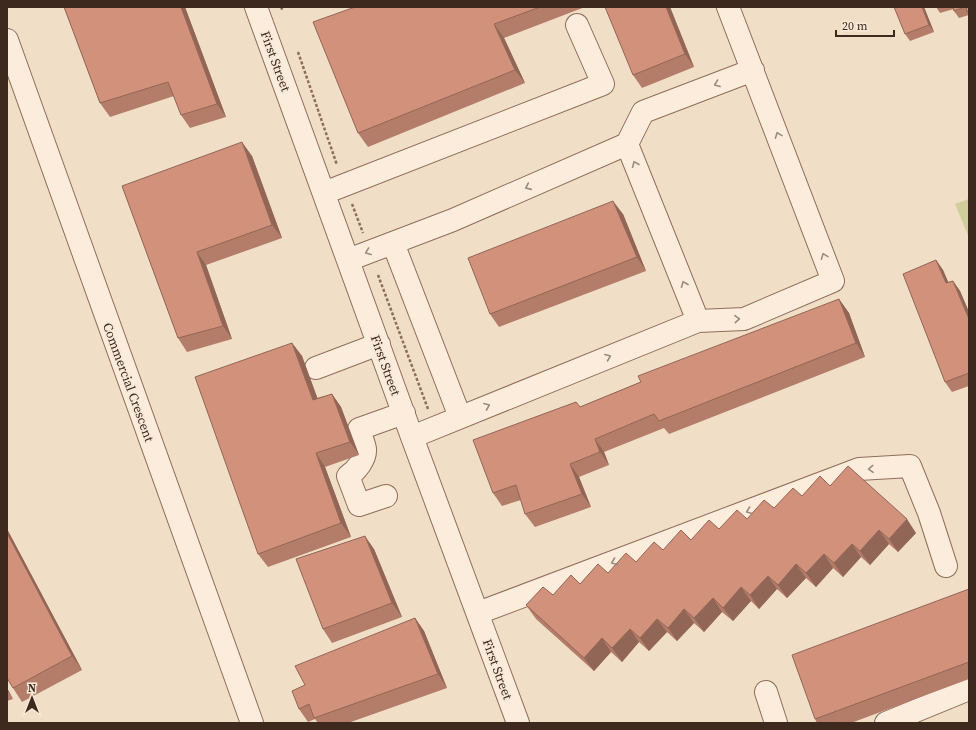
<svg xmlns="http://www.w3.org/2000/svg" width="976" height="730" viewBox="0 0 976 730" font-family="'Source Serif 4',serif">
<rect width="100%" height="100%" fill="#f1dec7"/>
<!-- green -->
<path fill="#d0ce9a" d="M969,199V238L955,204Z"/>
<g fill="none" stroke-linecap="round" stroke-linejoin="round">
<defs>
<path id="minor" d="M256,7L412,437L518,723
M7,40L252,723
M627,144L643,112L753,70
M324,193L603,84L577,25
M393,243L460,417
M348,260L453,220L627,144L698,321
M316,368L379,344
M412,437L698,321L744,319L833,281L728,7
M386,496L359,505L348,476C356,471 366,459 365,449C364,442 360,435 359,429L404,413
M478,613L859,469L910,466L929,513L946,566
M766,692L776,723
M886,723L969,689"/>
</defs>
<!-- minor casing -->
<use href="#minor" stroke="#8e6e5b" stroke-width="24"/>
<!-- path -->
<path stroke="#8e6e5b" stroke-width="2.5" stroke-dasharray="3 2" stroke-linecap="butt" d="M281,7L283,11
M298,52L337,165
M352,204L363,233
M378,275L428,409"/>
<!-- minor -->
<use href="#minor" stroke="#fbecdb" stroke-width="22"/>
</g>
<!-- wall -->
<path fill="#b47d6a" d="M64,7H185L226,117L190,128L181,115L174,96L110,117L100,103Z
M355,7H585L504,38L525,83L368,147L358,133Z
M670,7L694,67L642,88L633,75Z
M924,7L934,32L910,41L905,34Z
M936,7H969V15L959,18L954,11V9L940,13Z
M252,156L282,238L206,265L232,339L187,352L178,338L122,186Z
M623,214L646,271L499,327L490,314Z
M936,260L943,270L948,282L953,281L960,291L969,312V386L952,392L945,382Z
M839,299L849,313L865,357L669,434L664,428L604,452L609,465L579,477L591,507L535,527L525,514L521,500L502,506L493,493L580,407Z
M292,343L302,356L317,398L332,394L341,407L359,455L325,467L351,537L268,567L258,554Z
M830,486L916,533L898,552L889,544L870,565L861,557L843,577L833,568L816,587L806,578L787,598L777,589L759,609L751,601L733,621L722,612L704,632L694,623L677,641L667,632L649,651L639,642L622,662L611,652L594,671L536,619L526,605L553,595L580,584L636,562L663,550L747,519Z
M7,529L82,670L22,702L13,688L7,678Z
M374,549L402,617L332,643L323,629Z
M969,589V679L851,723H817L815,719Z
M415,618L424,631L447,688L348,723H318L315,719L308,722L299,709L305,685Z
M7,688L13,699L7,701Z"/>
<!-- shaded-wall -->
<path fill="#926656" d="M181,7H185L226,117L217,104Z
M666,7H670L694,67L685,54Z
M922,7H924L934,32L929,25Z
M494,24L504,38L525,83L515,70Z
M242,142L252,156L282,238L272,225Z
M613,201L623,214L646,271L637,257Z
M197,252L206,265L232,339L223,326Z
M936,260L943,270L953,293L946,283Z
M953,281L960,291L969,312V319Z
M839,299L849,313L865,357L856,343Z
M292,343L302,356L323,413L313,400Z
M332,394L341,407L359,455L350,442Z
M595,439L604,452L609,465L600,452Z
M316,453L325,467L351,537L341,523Z
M570,464L579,477L591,507L582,494Z
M907,519L916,533L898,552L889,539Z
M7,529L82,670L72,656L7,533Z
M879,530L889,544L870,565L860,551Z
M365,536L374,549L402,617L392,603Z
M852,544L861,557L843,577L834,563Z
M824,554L833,568L816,587L806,573Z
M796,564L806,578L787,598L778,585Z
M768,576L777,589L759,609L750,595Z
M741,587L751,601L733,621L723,608Z
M713,598L722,612L704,632L694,618Z
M684,609L694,623L677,641L668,628Z
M415,618L424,631L447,688L438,674Z
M657,619L667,632L649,651L640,638Z
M630,629L639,642L622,662L612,648Z
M602,638L611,652L594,671L584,658Z
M7,688L13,699L7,690Z"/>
<!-- building -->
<path fill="#d1917b" stroke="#926656" d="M64,7H181L217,104L181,115L168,82L100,103Z
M355,7H540L494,24L515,70L358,133L313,22Z
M605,7H666L685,54L633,75Z
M894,7H922L929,25L905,34Z
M953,7H965L954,11Z
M966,7H969V11L967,12Z
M242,142L272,225L197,252L223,326L178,338L122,186Z
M613,201L637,257L490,314L468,258Z
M936,260L946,283L953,281L969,319V373L945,382L903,274Z
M839,299L856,343L659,421L654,414L595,439L600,452L570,464L582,494L525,514L516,485L493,493L473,440L576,402L580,407L641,382L638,376Z
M292,343L313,400L332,394L350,442L316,453L341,523L258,554L195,377Z
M848,466L907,519L889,539L879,530L860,551L852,544L834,563L824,554L806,573L796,564L778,585L768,576L750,595L741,587L723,608L713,598L694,618L684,609L668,628L657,619L640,638L630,629L612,648L602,638L584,658L526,605L543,587L553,595L571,575L580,584L598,564L608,573L626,553L636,562L654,542L663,550L681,530L691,540L709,520L719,529L737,510L747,519L764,500L774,508L793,488L802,496L820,476L830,486Z
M7,533L72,656L13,688L7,678Z
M365,536L392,603L323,629L296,559Z
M969,589V662L815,719L792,655Z
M415,618L438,674L314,718L309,704L299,709L292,691L305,685L295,666Z"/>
<!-- one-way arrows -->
<defs><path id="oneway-chevron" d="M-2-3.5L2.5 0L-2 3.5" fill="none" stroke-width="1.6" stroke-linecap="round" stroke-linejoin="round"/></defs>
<g stroke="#9c8a7d">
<use href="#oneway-chevron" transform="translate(717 84) rotate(159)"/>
<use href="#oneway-chevron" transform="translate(778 135) rotate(-111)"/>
<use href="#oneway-chevron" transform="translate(635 164) rotate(-112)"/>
<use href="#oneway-chevron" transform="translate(528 187) rotate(156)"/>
<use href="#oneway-chevron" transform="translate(368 252) rotate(159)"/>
<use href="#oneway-chevron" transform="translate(824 256) rotate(-111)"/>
<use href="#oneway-chevron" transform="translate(684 284) rotate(-112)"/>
<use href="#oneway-chevron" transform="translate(737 319) rotate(-3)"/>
<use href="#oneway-chevron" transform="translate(608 357) rotate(-22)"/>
<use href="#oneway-chevron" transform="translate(487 406) rotate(-22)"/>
<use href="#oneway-chevron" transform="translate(871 469) rotate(177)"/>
<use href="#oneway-chevron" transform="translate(749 511) rotate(159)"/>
<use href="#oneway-chevron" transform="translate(614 562) rotate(159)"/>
</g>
<g text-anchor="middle" stroke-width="3.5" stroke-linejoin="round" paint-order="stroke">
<!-- street labels -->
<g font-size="13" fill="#3e291f" stroke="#f8e9d7">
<text transform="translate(276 61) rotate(70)" y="5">First Street</text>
<text transform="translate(386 365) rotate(70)" y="5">First Street</text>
<text transform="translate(129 382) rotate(70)" y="5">Commercial Crescent</text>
<text transform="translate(498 669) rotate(70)" y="5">First Street</text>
</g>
</g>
<!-- border -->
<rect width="976" height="730" fill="none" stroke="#3e291f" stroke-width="16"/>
<!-- north arrow -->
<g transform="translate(32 698)" stroke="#f8e9d7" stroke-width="3" paint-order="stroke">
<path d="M0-3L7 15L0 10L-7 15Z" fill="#3e291f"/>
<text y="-6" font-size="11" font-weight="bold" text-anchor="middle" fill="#3e291f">N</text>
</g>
<!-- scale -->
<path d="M836 30v6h58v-6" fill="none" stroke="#3e291f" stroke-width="2"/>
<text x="842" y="30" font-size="12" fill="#3e291f" stroke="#f8e9d7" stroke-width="3" paint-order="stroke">20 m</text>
</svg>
